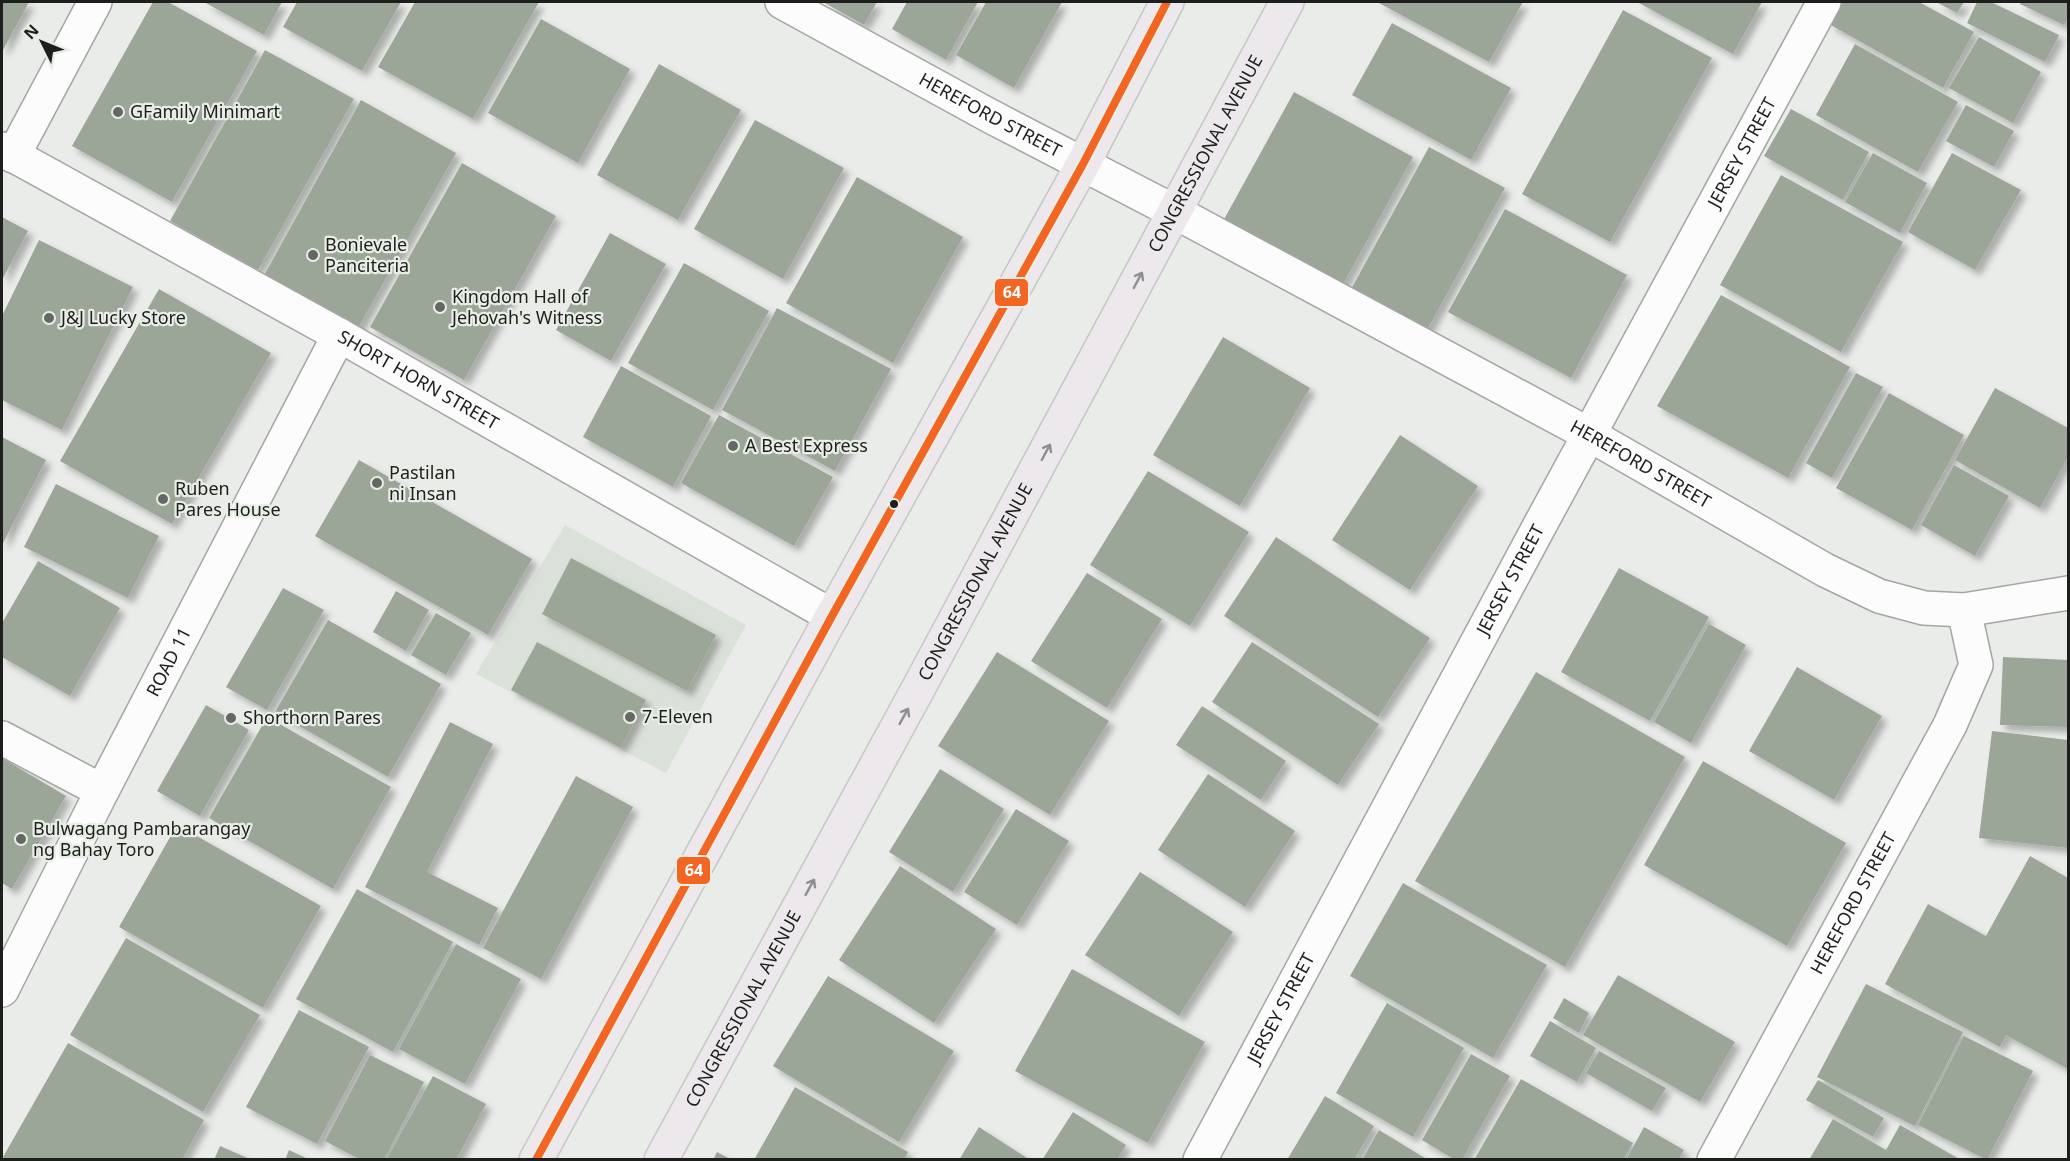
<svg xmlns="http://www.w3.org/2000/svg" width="2070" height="1161" viewBox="0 0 2070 1161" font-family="'Noto Sans',sans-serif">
<defs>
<filter id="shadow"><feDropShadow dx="5.5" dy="5.5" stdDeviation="3" flood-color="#0004"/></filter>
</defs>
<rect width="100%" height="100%" fill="#e9ece8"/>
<!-- built -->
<path fill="#dae1d8" d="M565,525L746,625L666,773L476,674Z"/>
<!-- building -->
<path fill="#9ba698" filter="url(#shadow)" d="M2,2H29L2,52Z
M153,2H168L257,51L172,202L72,146Z
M204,2H282L264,35Z
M297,2H401L362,71L283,27Z
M415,2H539L473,119L378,67Z
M823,2H877L864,25Z
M907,2H978L946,60L892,29Z
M986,2H1062L1014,88L956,55Z
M1377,2H1523L1489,62Z
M1637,2H1762L1733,54Z
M1841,2H1919L1974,32L1943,88L1829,24Z
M1936,2H1964L1957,13Z
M1977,2H1991L2059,35L2045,62L1967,23Z
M2021,2H2068V17L2064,25L2020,4Z
M1623,10L1712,58L1610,242L1522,194Z
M541,19L630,69L578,163L488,113Z
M1392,23L1511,88L1471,160L1352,95Z
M1979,37L2041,72L2013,123L1949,88Z
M1855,44L1958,102L1918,172L1816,115Z
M265,50L354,99L258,270L170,221Z
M659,64L741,110L678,220L597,175Z
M1294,92L1413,157L1341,288L1222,223Z
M361,100L456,153L356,332L262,279Z
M1966,105L2014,131L1994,167L1946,141Z
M1791,109L1869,152L1843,200L1764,156Z
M755,120L844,168L783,279L694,229Z
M1429,147L1505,188L1426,332L1350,291Z
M1873,153L1927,183L1900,233L1845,202Z
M1952,153L2021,190L1975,270L1908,232Z
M462,163L556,216L464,380L370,327Z
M1781,175L1903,242L1841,352L1720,285Z
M857,177L963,237L893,363L786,303Z
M1505,209L1627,275L1571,378L1448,312Z
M2,217L28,231L2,280Z
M610,233L666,264L611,361L556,330Z
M39,240L133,287L62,430L2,400V316Z
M684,263L769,311L713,410L628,363Z
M159,289L271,353L172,524L60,461Z
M1721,295L1850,367L1788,478L1657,406Z
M777,308L891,369L835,471L722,410Z
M1223,337L1310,388L1240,506L1153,455Z
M621,366L711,416L673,487L583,437Z
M1856,373L1883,387L1832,478L1806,463Z
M1995,388L2068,428V457L2040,508L1955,460Z
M1889,393L1964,435L1912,530L1836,488Z
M719,415L833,477L794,546L681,483Z
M1400,435L1478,486L1410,590L1332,540Z
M2,437L46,460L2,545Z
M359,460L532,559L488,635L315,536Z
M1954,465L2009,496L1975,556L1921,525Z
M1148,471L1249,532L1190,626L1090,565Z
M56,484L159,536L128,598L24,547Z
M1276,537L1430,638L1378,717L1224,616Z
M571,558L716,635L687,691L542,614Z
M38,561L120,608L70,696L2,657V623Z
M1619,568L1709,617L1650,721L1561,672Z
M1087,573L1162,619L1107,708L1031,661Z
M283,588L324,610L267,710L226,687Z
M396,591L429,610L406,651L373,632Z
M436,613L471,633L446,675L411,655Z
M328,620L441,684L388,777L275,712Z
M1709,624L1746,645L1691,743L1654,722Z
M537,642L646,700L621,748L511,690Z
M1252,642L1379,724L1338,785L1212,702Z
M997,652L1109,721L1050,815L938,746Z
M2003,657L2068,660V727L2000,725Z
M1797,667L1882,716L1834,800L1749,751Z
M1536,672L1685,757L1565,967L1415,881Z
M206,705L249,730L200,816L157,791Z
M1202,706L1286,761L1261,800L1176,745Z
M267,717L391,787L333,889L209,818Z
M450,722L493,744L427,872L498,908L479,945L365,887Z
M1992,731L2068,740V848L1979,838Z
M2,758L66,796L12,889L2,883Z
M1703,761L1846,843L1787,946L1644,865Z
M940,769L1004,809L953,892L889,852Z
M1208,774L1295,831L1245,907L1158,850Z
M576,776L633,807L541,979L483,948Z
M1016,809L1069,841L1017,925L964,892Z
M177,825L321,906L263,1008L119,927Z
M2030,856L2068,878V1069L2006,1035L2000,1047L1885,984L1928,904L1986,936Z
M900,866L996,929L934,1023L839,960Z
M1140,872L1233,932L1179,1016L1085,955Z
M1403,883L1547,965L1493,1058L1350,976Z
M357,889L453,942L393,1052L296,999Z
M126,938L260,1015L203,1112L70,1035Z
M456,944L521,979L465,1084L399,1049Z
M1072,969L1205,1042L1148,1143L1015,1071Z
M1618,975L1735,1042L1700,1102L1583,1035Z
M828,976L954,1051L899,1142L773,1066Z
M1866,984L1963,1032L1915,1126L1817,1077Z
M1564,998L1589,1013L1579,1033L1553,1018Z
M1387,1003L1464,1048L1413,1137L1336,1093Z
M299,1010L369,1047L317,1144L246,1107Z
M1550,1021L1596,1048L1577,1082L1530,1056Z
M1964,1036L2033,1071L1987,1160L1918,1125Z
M68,1043L204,1120L182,1160H7L3,1157Z
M1599,1051L1666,1088L1652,1111L1586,1073Z
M1471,1054L1510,1076L1462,1160H1455L1422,1140Z
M370,1055L424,1082L384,1160H361L325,1141Z
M433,1076L486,1104L456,1160H386Z
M1521,1079L1633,1143L1623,1160H1474Z
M1818,1080L1884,1118L1873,1137L1806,1100Z
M795,1087L908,1152L904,1160H754Z
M1325,1096L1374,1126L1354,1160H1287Z
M1073,1112L1126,1145L1117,1160H1042Z
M1833,1119L1886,1150L1900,1125L1961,1160H1809Z
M979,1127L1030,1160H959Z
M1644,1127L1684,1150L1678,1160H1626Z
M1379,1130L1428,1160H1362Z
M220,1146L252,1160H214Z
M289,1150L310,1160H285Z
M717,1152L732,1160H713Z"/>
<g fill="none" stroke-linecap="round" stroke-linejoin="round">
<defs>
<g id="minor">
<path id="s1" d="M782,2L990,116L1175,212L1590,435L1825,570L1879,596L1924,608L1964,610L2068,593"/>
<path id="s2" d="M2,149L339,335L832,616"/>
<path d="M13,156L95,2"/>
<path d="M2,738L102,791"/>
<path id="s3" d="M2,990L102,791L339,335"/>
<path id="s4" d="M1200,1160L1540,525L1824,2"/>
<path id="s5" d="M1714,1160L1950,725L1976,665L1964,610"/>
</g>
<g id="major">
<path d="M536,1160L832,616L1083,164L1167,2"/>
<path id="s6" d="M661,1160L918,689L1287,2"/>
</g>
</defs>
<!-- minor casing -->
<use href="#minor" stroke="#a3a6a2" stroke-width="36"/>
<!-- major casing -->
<use href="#major" stroke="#c5c7c5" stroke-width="36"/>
<!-- minor -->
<use href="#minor" stroke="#fcfcfc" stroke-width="33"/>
<!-- major -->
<use href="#major" stroke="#ece8ec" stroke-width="33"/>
<defs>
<path id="bus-1" d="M536,1160L832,616L1083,164L1167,2"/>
</defs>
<!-- bus-1 casing -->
<use href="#bus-1" stroke="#e8eee6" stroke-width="12"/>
<!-- bus-1 -->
<use href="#bus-1" stroke="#f26522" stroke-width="8"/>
</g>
<!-- one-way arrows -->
<defs><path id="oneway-shaft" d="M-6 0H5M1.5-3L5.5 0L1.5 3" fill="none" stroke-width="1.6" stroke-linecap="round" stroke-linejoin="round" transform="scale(1.5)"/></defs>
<g stroke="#8f8e8e">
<use href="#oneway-shaft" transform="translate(1138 280) rotate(-62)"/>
<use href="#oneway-shaft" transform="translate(1046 452) rotate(-62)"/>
<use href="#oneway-shaft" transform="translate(904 716) rotate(-61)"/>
<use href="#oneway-shaft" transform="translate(810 887) rotate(-61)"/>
</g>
<!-- markers -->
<g fill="#646763" stroke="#e8eee6" stroke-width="2">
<circle cx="118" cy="112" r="6"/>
<circle cx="313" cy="255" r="6"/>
<circle cx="440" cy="307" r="6"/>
<circle cx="49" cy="318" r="6"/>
<circle cx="733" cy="446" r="6"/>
<circle cx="377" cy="483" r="6"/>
<circle cx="163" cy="499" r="6"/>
<circle cx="630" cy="717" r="6"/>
<circle cx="231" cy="718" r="6"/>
<circle cx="21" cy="839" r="6"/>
</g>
<circle fill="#1d1f1c" stroke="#e8eee6" stroke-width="2" cx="894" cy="504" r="5"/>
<g text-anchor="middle" stroke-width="4.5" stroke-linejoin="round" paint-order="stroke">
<!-- poi labels -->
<g font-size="18" fill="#1d1f1c" stroke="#e8eee6" text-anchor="start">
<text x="130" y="118">GFamily Minimart</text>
<text x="325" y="251">Bonievale<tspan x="325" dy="21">Panciteria</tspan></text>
<text x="452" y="303">Kingdom Hall of<tspan x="452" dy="21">Jehovah's Witness</tspan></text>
<text x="61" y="324">J&amp;J Lucky Store</text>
<text x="745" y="452">A Best Express</text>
<text x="389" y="479">Pastilan<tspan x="389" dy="21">ni Insan</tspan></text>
<text x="175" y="495">Ruben<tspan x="175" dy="21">Pares House</tspan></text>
<text x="642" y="723">7-Eleven</text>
<text x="243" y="724">Shorthorn Pares</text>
<text x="33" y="835">Bulwagang Pambarangay<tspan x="33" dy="21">ng Bahay Toro</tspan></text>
</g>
<!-- street labels -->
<g font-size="18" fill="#1d1f1c" stroke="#e8eee6">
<text dy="6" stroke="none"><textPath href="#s1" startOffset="237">HEREFORD STREET</textPath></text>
<text dy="6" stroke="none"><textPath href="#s6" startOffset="1144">CONGRESSIONAL AVENUE</textPath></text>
<text dy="6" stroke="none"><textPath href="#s4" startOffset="1144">JERSEY STREET</textPath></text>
<text dy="6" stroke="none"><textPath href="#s2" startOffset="476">SHORT HORN STREET</textPath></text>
<text dy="6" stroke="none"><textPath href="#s1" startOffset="975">HEREFORD STREET</textPath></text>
<text dy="6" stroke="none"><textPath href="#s4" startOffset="658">JERSEY STREET</textPath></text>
<text dy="6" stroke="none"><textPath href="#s6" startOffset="658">CONGRESSIONAL AVENUE</textPath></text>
<text dy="6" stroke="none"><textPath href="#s3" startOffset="368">ROAD 11</textPath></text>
<text dy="6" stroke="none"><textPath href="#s5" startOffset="292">HEREFORD STREET</textPath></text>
<text dy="6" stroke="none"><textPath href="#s6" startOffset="172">CONGRESSIONAL AVENUE</textPath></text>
<text dy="6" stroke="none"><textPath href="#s4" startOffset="172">JERSEY STREET</textPath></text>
</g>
</g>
<g stroke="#e8eee6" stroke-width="2">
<rect x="994" y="278" width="35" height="29" rx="6" fill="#f26522"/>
<rect x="676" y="856" width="35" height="29" rx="6" fill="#f26522"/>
</g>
<g font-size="16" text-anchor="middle" font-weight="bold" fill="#fff">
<text x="1012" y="298">64</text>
<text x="694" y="876">64</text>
</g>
<!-- border -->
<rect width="2070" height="1161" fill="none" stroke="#1d1f1c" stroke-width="6"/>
<!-- north arrow -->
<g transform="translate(42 42) rotate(313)" stroke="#e8eee6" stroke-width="4.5" paint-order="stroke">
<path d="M0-4.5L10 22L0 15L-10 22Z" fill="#1d1f1c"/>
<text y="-9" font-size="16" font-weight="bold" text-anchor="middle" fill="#1d1f1c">N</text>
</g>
</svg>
